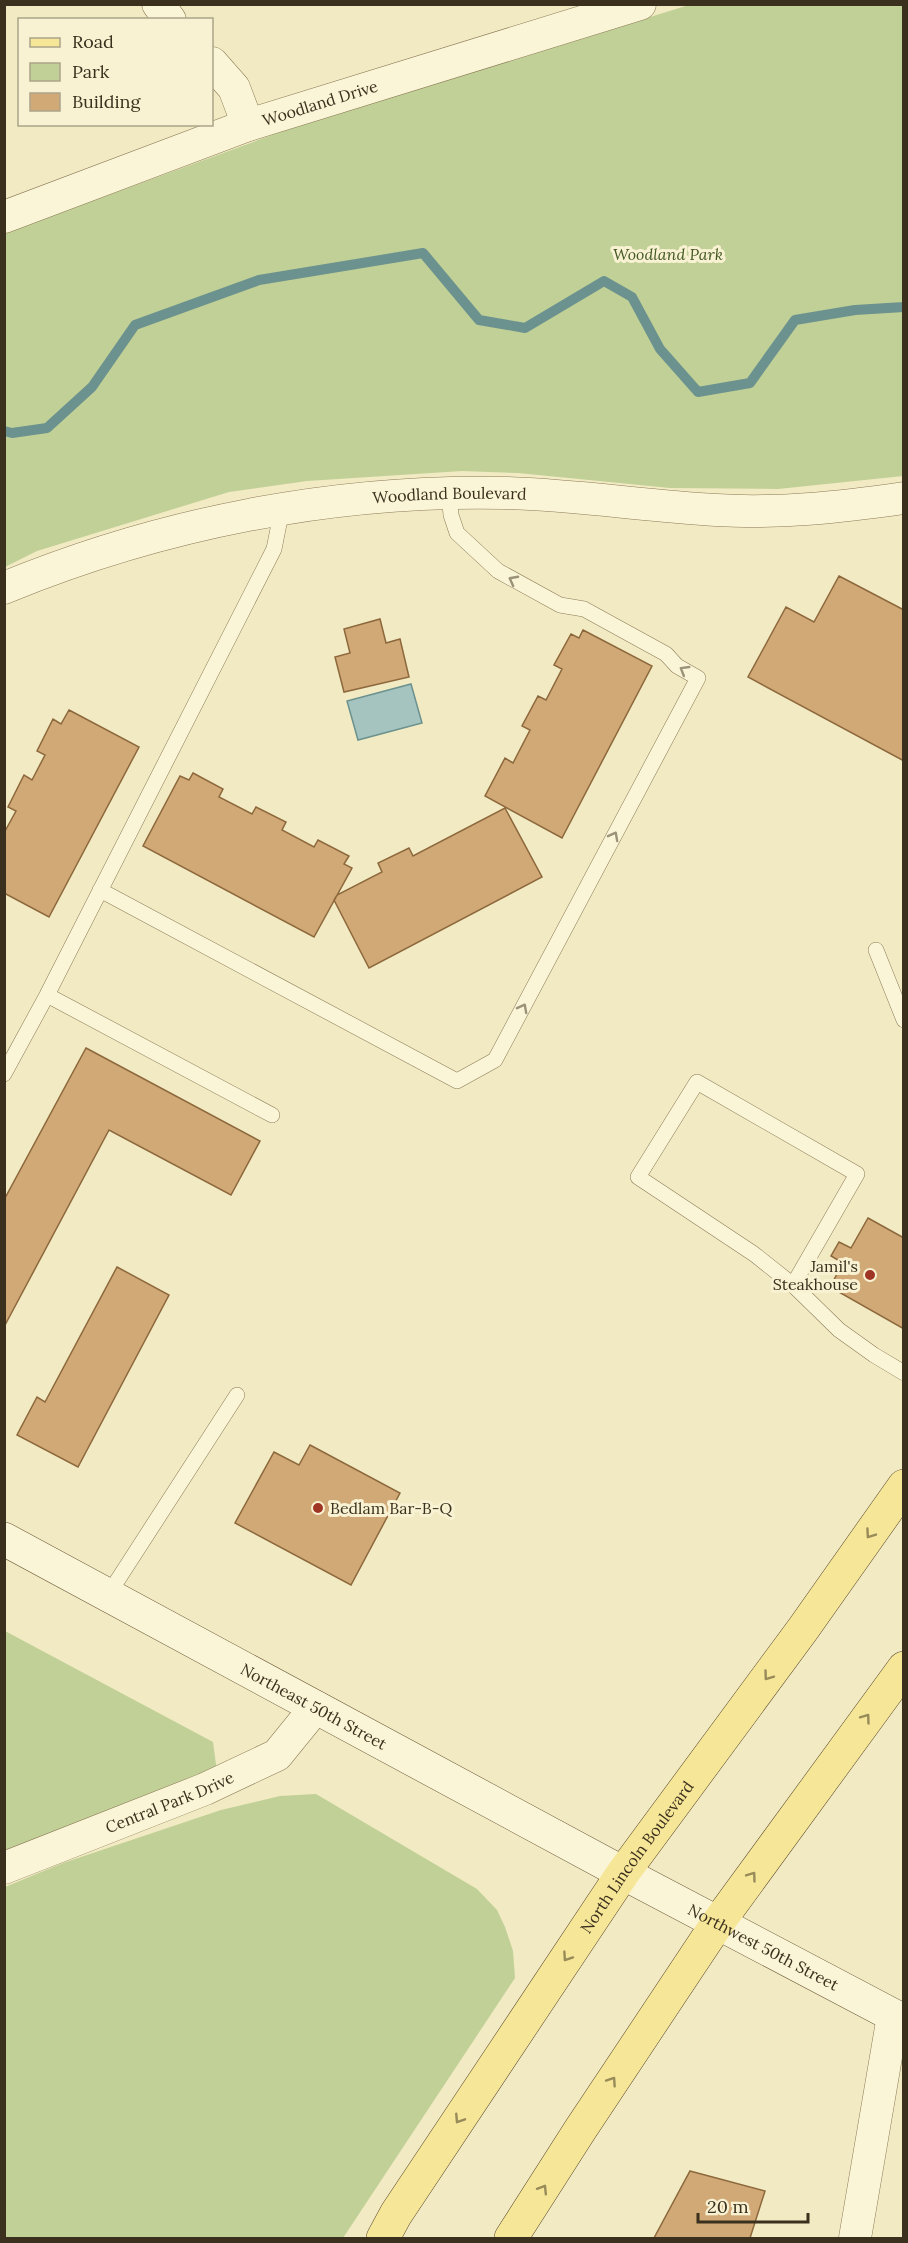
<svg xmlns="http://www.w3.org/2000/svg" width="908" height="2243" viewBox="0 0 908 2243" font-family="Lora,serif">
<rect width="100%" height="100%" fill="#f1eac3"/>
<!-- green -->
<path fill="#c1d096" d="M689,5H903V476L778,489L670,488L518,473L462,471L307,481L229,492L37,551L5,567V233L302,124Z
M5,1631L213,1742L217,1772L5,1850Z
M316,1794L477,1889L497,1910L505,1927L513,1951L515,1978L343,2238H5V1887L63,1863L221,1810L280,1796Z"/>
<!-- water -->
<path fill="#a5c3bf" stroke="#6b928e" stroke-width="1.5" d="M411,684L422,723L358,740L347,701Z"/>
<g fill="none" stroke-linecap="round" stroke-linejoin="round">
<!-- stream -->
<path stroke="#6b928e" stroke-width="10" d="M4,431L12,433L47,428L92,387L135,325L259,280L423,253L479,320L525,328L604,281L632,297L660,349L698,392L750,383L795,320L855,310L904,307"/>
</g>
<!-- building -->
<path fill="#d1a976" stroke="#8d683c" stroke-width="1.5" d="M839,576L904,610V761L748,677L786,607L814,622Z
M380,619L386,643L400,639L409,677L344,692L335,657L350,653L344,629Z
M583,630L652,666L562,838L485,796L505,758L513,763L530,730L522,726L538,696L546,700L562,669L554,665L571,634L579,638Z
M69,710L139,747L49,917L4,893V833L16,811L8,807L24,775L32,780L45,755L37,751L53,719L61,724Z
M193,773L223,789L219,797L252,814L256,807L286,822L282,830L314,847L318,840L349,856L344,864L352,868L314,937L143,846L180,776L189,780Z
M505,808L542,877L369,968L334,900L337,895L382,872L378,863L409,848L413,856Z
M86,1048L260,1141L231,1195L109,1130L4,1327V1200Z
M868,1218L904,1238V1329L830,1287L843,1263L831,1256L839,1242L851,1248Z
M117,1267L169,1295L78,1467L17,1435L37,1397L45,1402Z
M310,1445L400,1493L351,1585L235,1523L274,1452L299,1465Z
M690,2171L765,2191L750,2238H654Z"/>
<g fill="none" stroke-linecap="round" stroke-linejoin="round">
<defs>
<path id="lane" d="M100,890L457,1081L495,1060L698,678L677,666L666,654L584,609L560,605L498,571L457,533L451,515L449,493
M876,950L904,1020
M47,995L272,1115
M4,1074L47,995L274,549L282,509
M793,1285L857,1174L697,1082L638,1177L754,1254L793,1285L839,1330L874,1355L904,1373
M108,1595L237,1395"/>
<g id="street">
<path d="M158,4L170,20"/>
<path d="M212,63L234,88L248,125"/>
<path id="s1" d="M4,217L248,125L640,4"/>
<path id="s2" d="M4,588C162,523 335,489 506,493C576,495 646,506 716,510C779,514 841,507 904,498"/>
<path id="s3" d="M4,1868L205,1789L277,1755L316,1707"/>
<path d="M855,2238L893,2016"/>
</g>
<g id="secondary">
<path id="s4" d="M4,1539L623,1873L904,2021"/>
</g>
<g id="primary">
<path id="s5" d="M383,2238L396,2214L623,1873L803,1629L904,1486"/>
<path d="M511,2238L580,2130L717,1924L904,1668"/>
</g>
</defs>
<!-- lane casing -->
<use href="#lane" stroke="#8c7b58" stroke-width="16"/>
<!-- street casing -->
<use href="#street" stroke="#8c7b58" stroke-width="33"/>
<!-- secondary casing -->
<use href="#secondary" stroke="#6e5c3b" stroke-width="34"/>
<!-- primary casing -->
<use href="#primary" stroke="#5a482d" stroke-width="34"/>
<!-- lane -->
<use href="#lane" stroke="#fbf5d7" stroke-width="15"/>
<!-- street -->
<use href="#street" stroke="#fbf5d7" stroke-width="32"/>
<!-- secondary -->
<use href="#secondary" stroke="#fbf5d7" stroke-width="33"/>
<!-- primary -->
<use href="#primary" stroke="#f6e698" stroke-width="33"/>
</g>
<!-- one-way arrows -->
<defs><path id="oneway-chevron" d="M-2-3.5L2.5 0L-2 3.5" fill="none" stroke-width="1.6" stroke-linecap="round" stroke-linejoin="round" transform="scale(1.5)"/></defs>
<g stroke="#9b927a">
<use href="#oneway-chevron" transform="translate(513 580) rotate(-152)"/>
<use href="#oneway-chevron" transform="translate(684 670) rotate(-149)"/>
<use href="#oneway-chevron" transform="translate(614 836) rotate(-62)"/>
<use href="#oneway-chevron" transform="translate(523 1008) rotate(-62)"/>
</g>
<g stroke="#988b5a">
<use href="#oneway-chevron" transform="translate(870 1534) rotate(125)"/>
<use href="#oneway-chevron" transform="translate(768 1676) rotate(126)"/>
<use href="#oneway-chevron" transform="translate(866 1718) rotate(-54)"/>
<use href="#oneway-chevron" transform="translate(752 1876) rotate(-54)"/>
<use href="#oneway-chevron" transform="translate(567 1957) rotate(124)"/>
<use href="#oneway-chevron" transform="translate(612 2081) rotate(-56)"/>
<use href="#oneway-chevron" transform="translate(459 2119) rotate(123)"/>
<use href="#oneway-chevron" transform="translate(543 2189) rotate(-58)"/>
</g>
<!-- markers -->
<g fill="#9f3524" stroke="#f8f2d3" stroke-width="2">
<circle cx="870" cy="1275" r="6"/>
<circle cx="318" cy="1508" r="6"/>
</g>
<g text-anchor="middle" stroke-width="6" stroke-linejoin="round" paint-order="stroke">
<!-- street labels -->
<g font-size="16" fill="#3b301d" stroke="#f8f2d3">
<text dy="6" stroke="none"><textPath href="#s1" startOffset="336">Woodland Drive</textPath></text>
<text dy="6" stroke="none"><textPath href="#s2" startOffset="458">Woodland Boulevard</textPath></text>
<text dy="6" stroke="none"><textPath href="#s4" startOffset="352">Northeast 50th Street</textPath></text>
<text dy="6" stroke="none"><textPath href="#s3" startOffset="178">Central Park Drive</textPath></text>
<text dy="6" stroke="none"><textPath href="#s5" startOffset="458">North Lincoln Boulevard</textPath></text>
<text dy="6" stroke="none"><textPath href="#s4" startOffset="862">Northwest 50th Street</textPath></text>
</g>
<!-- park labels -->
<g font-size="16" font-style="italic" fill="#445923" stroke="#f8f2d3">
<text x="668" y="260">Woodland Park</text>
</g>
<!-- poi labels -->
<g font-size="16" fill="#3b301d" stroke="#f8f2d3" text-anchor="end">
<text x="858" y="1272">Jamil's<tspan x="858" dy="18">Steakhouse</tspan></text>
<text x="330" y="1514" text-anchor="start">Bedlam Bar-B-Q</text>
</g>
</g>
<!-- border -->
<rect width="908" height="2243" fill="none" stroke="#3b301d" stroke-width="12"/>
<!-- legend -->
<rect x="18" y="18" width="195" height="108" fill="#f8f2d3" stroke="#aca48a" stroke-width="1.5"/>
<rect x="30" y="38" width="30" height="9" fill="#f6e698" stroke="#aca48a" stroke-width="1.5"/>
<text x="72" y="48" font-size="18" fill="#3b301d">Road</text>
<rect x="30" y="63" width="30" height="18" fill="#c1d096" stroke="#aca48a" stroke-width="1.5"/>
<text x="72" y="78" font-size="18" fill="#3b301d">Park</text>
<rect x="30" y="93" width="30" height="18" fill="#d1a976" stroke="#aca48a" stroke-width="1.5"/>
<text x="72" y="108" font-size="18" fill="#3b301d">Building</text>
<!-- scale -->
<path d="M698 2213v9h110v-9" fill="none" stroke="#3b301d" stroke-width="3"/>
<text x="707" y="2213" font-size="18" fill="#3b301d" stroke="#f8f2d3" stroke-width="4.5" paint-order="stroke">20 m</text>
</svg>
